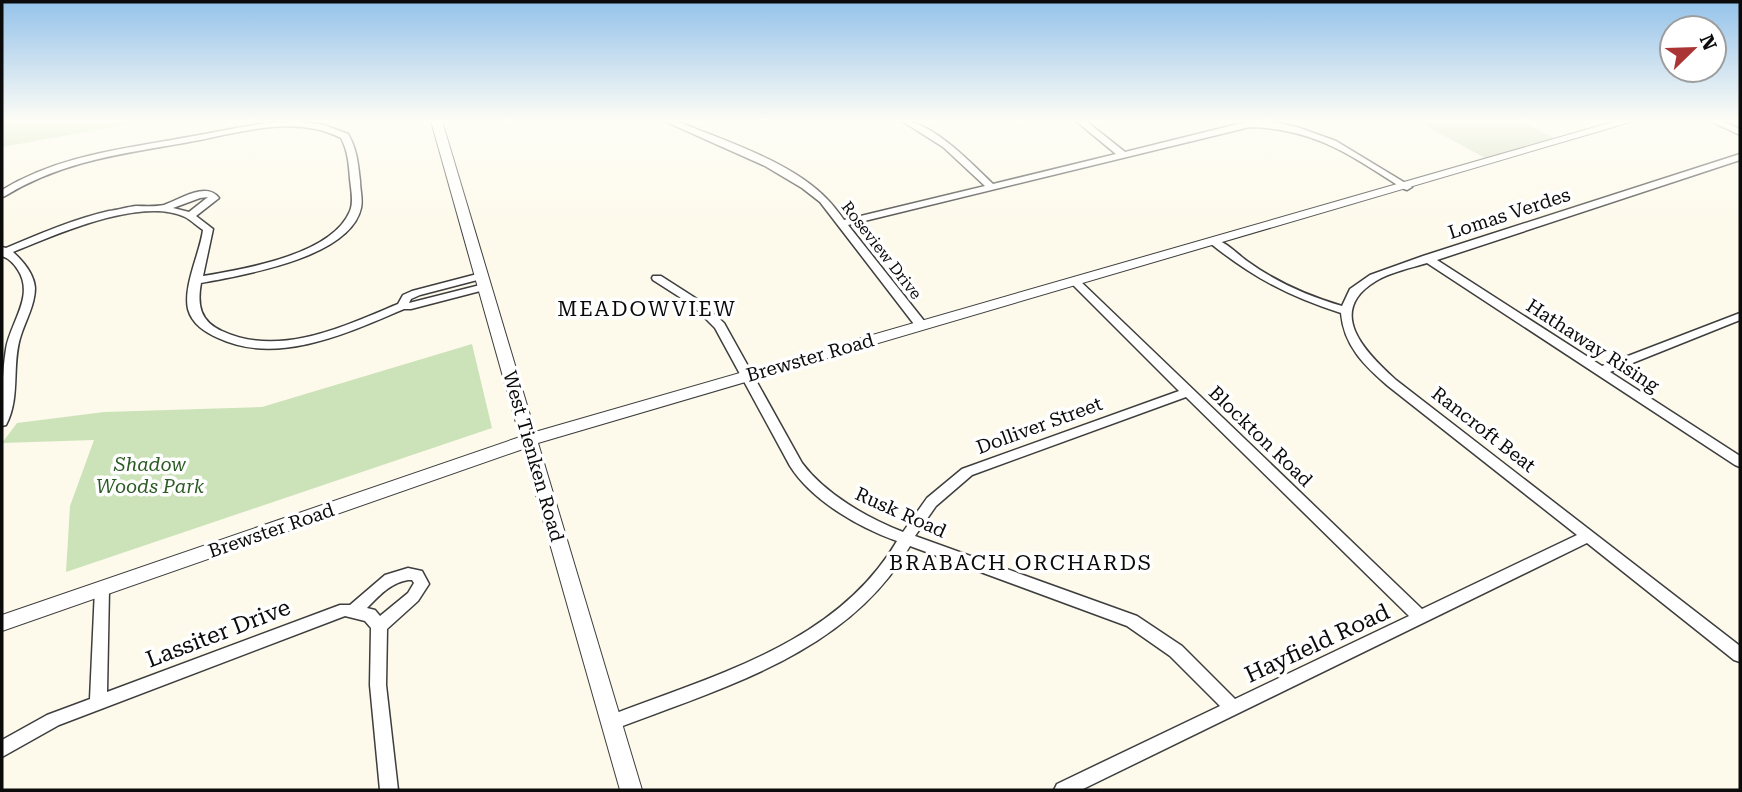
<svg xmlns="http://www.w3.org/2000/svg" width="1742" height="792" viewBox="0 0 1742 792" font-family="'Roboto Serif',serif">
<rect width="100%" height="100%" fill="#fdfaeb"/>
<!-- green -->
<path fill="#cce3b9" d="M2,121H146L2,147Z
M472,344L492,428L66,572L70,506L94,440L2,443L17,423L104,412L262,407Z"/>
<!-- cemetery -->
<path fill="#d1dbc0" d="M1417,121H1521L1556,139L1487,159Z"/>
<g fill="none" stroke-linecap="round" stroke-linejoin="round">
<defs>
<path id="minor" d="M295,121L324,125L348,134C357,149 358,164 360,181C360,190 363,199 361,208C350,258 243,275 201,283C197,305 200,321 222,331C279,358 345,326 398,304L403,295L412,291L481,273L485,274L486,276L485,278L420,295L411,299L409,303L484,284L488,285L489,287L488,289L411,309H404C348,333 277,366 218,338C205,332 192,324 188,309C183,286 200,253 203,230C197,226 191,220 185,217C141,196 55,235 13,252C23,261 34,274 35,288C35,304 26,320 21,335C11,364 21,397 6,425L2,426C2,401 2,374 6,349C10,323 35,296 18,270C14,263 8,258 2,256V247L6,248C39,234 74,219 109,211C118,210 127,207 136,206C145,206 155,207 164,205C179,200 206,181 219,198L196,216L213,229L203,276C244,269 332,255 350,211C354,202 351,189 350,179C349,165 348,151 341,138C294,114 238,133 189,142C123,154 64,160 5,196L2,197V190C59,155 124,149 188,137C224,131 259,122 295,121ZM208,197L189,212L173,208L200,198Z
M664,121H676C723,140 792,162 827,199C833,205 839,213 844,220L985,186L943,147L902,121C932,121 972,164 993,184L1116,154L1076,121H1086L1125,152L1250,121L1273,122L1297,127L1336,141L1412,187L1407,190L1404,189C1350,155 1316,129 1250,127L848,225L925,322L927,325L925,328H917L820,202L802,188L765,166Z
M1710,121H1722L1740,129V135Z
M1740,154V160L1437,260L1602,366L1740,313V320L1610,372L1740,456V467L1735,465L1427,263C1411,268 1391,272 1376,281C1324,312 1367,354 1396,380L1740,646V662L1734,660L1587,543L1081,790H1054L1057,784L1220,706L1170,656L1127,626L910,546C848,654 721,688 612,730L606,727L604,722L606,717C711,676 836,645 897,541C860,528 812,501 790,466L715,328L692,305L653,280L652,278L653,276H661L700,301L724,323L802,463C825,494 867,518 903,532L927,498L962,469L1179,391L1069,281L1074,278L1078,279L1422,609L1577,535L1388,386C1364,365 1344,346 1341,313C1290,297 1252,277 1210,243V239C1223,238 1237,254 1247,261C1276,282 1308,296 1342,306L1350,289L1370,275L1423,256ZM1186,397L1409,616L1235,699L1182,646L1137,616L915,536L936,506L972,475Z
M408,568L422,571L429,584L418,601L387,629L386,685L398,790H380L370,685L371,628L365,621L345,616L59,725L2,757V740L47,715L90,699L95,589L97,585L102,583L107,585L109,589L107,692L340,605H350L385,575ZM408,580H412L414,583L408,593L380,616L375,610L367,608C379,596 390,583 408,580Z"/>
<path id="tertiary" d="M431,121H442L535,432L1616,121H1634L538,443L642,790H620L523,449L2,631V615L520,437Z"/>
</defs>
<!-- minor casing -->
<use href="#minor" stroke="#3e3e3e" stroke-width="3"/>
<!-- tertiary casing -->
<use href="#tertiary" stroke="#3e3e3e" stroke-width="2"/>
<!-- minor -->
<use href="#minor" fill="#fff" fill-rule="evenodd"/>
<!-- tertiary -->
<use href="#tertiary" fill="#fff" fill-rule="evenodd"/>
</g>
<!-- sky -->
<linearGradient id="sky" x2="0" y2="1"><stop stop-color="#94c2ea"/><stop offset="0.52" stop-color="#fefdf6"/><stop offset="1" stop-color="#fefdf6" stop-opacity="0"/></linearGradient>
<rect width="1742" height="232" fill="url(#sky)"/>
<g text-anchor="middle" stroke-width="7" stroke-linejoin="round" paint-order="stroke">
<!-- far-street labels -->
<g font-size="16" fill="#0b0b0b" stroke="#fff">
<text transform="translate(882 250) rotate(52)" y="6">Roseview Drive</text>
</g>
<!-- street labels -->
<g font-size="19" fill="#0b0b0b" stroke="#fff">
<text transform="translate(1509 213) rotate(-18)" y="7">Lomas Verdes</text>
<text transform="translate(1593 345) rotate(33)" y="7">Hathaway Rising</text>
<text transform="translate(810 357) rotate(-16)" y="7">Brewster Road</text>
<text transform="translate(1039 425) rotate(-20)" y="7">Dolliver Street</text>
<text transform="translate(1484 429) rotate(38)" y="7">Rancroft Beat</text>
<text transform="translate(1261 436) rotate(44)" y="7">Blockton Road</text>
<text transform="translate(534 456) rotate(74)" y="7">West Tienken Road</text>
<text transform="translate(901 512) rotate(24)" y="7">Rusk Road</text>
<text transform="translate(271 530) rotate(-19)" y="7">Brewster Road</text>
</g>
<!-- park labels -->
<g font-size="19" font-style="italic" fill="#2c5a24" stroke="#fff">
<text x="150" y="471">Shadow<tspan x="150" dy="22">Woods Park</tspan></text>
</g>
<!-- neighbourhood labels -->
<g font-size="21" letter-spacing="2" fill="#0b0b0b" stroke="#fff">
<text x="647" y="316">MEADOWVIEW</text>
<text x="1021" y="570">BRABACH ORCHARDS</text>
</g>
<!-- near-street labels -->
<g font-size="23" fill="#0b0b0b" stroke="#fff">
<text transform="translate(218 633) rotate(-21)" y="8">Lassiter Drive</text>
<text transform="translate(1317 643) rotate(-25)" y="8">Hayfield Road</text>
</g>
</g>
<!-- border -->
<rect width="1742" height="792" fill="none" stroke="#0b0b0b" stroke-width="7"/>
<!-- north arrow -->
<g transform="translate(1693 49) rotate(67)"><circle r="33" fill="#ffffff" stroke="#9d9d9d" stroke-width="2"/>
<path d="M0-5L12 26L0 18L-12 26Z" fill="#aa3534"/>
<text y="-10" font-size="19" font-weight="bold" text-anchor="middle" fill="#0b0b0b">N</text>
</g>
</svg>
